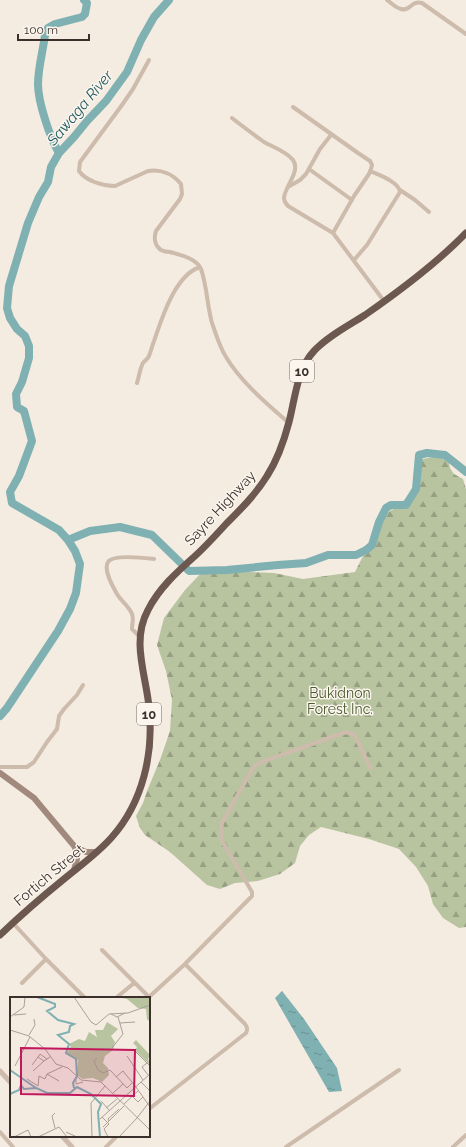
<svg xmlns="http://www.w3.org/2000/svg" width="466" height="1147" viewBox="0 0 466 1147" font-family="Raleway,sans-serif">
<defs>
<pattern id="forest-firs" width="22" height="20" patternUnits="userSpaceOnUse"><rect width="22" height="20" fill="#b8c4a0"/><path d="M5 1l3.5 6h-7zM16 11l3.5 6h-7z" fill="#97a083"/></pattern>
<pattern id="water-ripples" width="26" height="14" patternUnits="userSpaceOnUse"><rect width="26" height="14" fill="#7fb0b2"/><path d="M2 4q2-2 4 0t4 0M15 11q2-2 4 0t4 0" fill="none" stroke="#699091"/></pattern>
</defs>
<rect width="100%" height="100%" fill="#f4ebe1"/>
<!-- forest -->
<path fill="url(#forest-firs)" d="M438,456L448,458L450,468L454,474L463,479L466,489V927L459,928L443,918L433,904L428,886L416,867L399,849L369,839L321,827L309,835L300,846L295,863L280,874L258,881L235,883L220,889L207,885L170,852L145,835L140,828L136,816L143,803L147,791L160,760L170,731L172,700L166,671L157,645L164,618L185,590L204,570H227L249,572L274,573L303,579L355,572L377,528L387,513L400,505L412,491L415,474L423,459Z"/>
<!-- water -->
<path fill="url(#water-ripples)" d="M282,991L304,1019L337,1068L342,1091L329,1092L275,998Z"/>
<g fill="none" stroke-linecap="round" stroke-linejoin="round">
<!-- river -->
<path stroke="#7fb0b2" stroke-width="8" d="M59,153C50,138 38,102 38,84C38,68 43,51 45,35L48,28L55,24L82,17L85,14L87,3L84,0
M68,540L90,531L120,527L152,535L189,571L227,570L278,565L306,563L328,555H356L366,550L372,545L379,522L386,508L391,505H406L416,489L419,455L427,453L445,455L466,472
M0,716L7,708L58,631L70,609L76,593L80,564L75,551L68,540L59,530L12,503L10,492L19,476L32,441L24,411L17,407L16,394L22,382L29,358V346L25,336L17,329L10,318L7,308L9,286L28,223L39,197L48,182L51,167L59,153L74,137L87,121L106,101L127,72L141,40L154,17L169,0"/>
<!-- minor -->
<path stroke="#cdbbac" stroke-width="4" d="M387,0C391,3 396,8 401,9C410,12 411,0 422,3L466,34
M149,60L133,89L122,105L80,162L79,171C86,181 103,186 115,186L148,171C161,169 173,174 181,184L182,194L180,199L156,231C154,237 154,245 161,250C163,251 167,252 170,252C180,255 196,258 201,269C207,286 207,305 212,323C216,334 219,346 226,357C241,382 266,403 289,423
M293,107L358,153L370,161L372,165L371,169L369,174L354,196L333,233L384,301
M232,118C242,126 253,134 264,142C273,147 286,151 293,160C301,171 285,186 284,198C284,201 286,204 288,206L333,233
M309,169L352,200
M288,187L300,180L306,174L320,149L331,135
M400,190L415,200L429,212
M354,260L367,245L400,192C399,182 379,175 370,171
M137,383C139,377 140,368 143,363C145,360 148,359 149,356C151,351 152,346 154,341C162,318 175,275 200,267
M140,637L132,629C132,624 134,618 132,614C129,606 121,601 117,594C113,587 103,570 108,562C113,554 145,558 154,559
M0,767H27L34,762L47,742L57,729L59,716L64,709L77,695L83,685
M13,923L46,959L85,998
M102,950L149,997
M22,983L46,959
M116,998L134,983
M148,998L185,964L252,896V892L221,839V831L222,823L250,773L256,765L264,761L346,732L352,734L355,736L371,769
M149,1109L246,1033C248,1029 247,1027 245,1024L185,964
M0,1132L13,1147
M106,1147L117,1136
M286,1147L399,1070
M453,1147L466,1135"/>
<!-- tertiary -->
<path stroke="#cdbbac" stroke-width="5" d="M0,1071L11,1083
M62,1136L72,1147"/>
<!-- secondary -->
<path stroke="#a18a7d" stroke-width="6" d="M0,773L34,798L75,847L86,852H97
M74,870L77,859L75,847"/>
<!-- trunk -->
<path stroke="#6c584f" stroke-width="7" d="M0,935C21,915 43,896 64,879C81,865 98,853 112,837C143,802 154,753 149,707C146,675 131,641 148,610C159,588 177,572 195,556C206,546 216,535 226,524C241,509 256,494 267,476C278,459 284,441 289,422C295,399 297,369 314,351C328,336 348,326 365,315C401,290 436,264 466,233"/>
</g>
<g text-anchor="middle" stroke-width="3" stroke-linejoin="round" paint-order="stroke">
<!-- shield labels -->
<g fill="#fbf5ee" stroke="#756b66" stroke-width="1">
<rect x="290" y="360" width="24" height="22" rx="3"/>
<rect x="137" y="703" width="24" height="22" rx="3"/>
</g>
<g font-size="13" font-weight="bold" fill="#3b302b">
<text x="302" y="376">10</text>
<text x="149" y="719">10</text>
</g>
<!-- street labels -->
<g font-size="14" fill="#3b302b" stroke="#fbf5ee">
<text transform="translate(220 508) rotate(-47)" y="5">Sayre Highway</text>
<text transform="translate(49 875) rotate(-40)" y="5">Fortich Street</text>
</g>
<!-- park labels -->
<g font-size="14" fill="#4a5a2e" stroke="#fbf5ee">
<text x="340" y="698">Bukidnon<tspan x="340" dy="16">Forest Inc.</tspan></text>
</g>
<!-- water labels -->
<g font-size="15" font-style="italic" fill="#1f5a5e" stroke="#fbf5ee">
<text transform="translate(80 108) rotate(-50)" y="5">Sawaga River</text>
</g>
</g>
<!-- overview -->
<g transform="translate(10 997)">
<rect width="140" height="140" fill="#f4ebe1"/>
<path d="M107,0H140V25L137,22L136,12L128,11L117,2ZM97,25L108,32L101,39L105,45L103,53L95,59L93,66L98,71L99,78L92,85L83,81L72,82L67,78L68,63L57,56L61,50L59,47L69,42L75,44L79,35L87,40L85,33H93Z" fill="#b8c4a0"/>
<path d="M126,43L140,58L138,62L140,68L125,53L127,50L123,46Z" fill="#b8c4a0"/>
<path fill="none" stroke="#7fb0b2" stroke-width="2" d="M27,0L45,7V10L37,14L48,23L64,27L60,29L59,35L48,38L59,47L56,56L66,62L67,79L63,86L64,91M0,73L26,91L37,96H60L67,90L81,97L91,107L88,115L90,140M0,97L9,93L11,88L14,92L26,91"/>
<path fill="none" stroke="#aaa098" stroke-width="1" d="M64,0L81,25L86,28L99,17L118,16L140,8M101,17L107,20L115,16M4,18L16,17M0,20L14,10L15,0M110,26L125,25M0,33L19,39L35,52L46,67L58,71L71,83L91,85L140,133M19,38L25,28L24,22M102,51L113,37L108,20M123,52L140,69M117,59L133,83M28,60L30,57L37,62M87,61L84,64L88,73L93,76L100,73L117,91L122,86M137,66L132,70L138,78M22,68L28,60L34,64L40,60M5,69L20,40M23,74L34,64M37,77L49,84M106,80L113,74L126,90M17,82L28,89L29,79L35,82L37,77L52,70M66,82V87L73,85M131,85L140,94M126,90L140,110M103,96L113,87M122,99L128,105L133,100M91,104L100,114M114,107L128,94M96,111L107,102M45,116L42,119L45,131M92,120L99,127L94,132L98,140M127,121L140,104M90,122L140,77M99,124L98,122L109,112M93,130L114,109M56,135L67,140M4,140L18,133L21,140M28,140L49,130L57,140M82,140L81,106L95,89M109,140L127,121"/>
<path fill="#c2185b" fill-opacity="0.15" stroke="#c2185b" stroke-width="2" d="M11,51L125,53L124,99L11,97Z"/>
<rect width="140" height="140" fill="none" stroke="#3b302b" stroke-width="2"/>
</g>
<!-- scale -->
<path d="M18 34v6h71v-6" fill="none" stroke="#3b302b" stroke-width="2"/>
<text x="24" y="34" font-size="12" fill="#3b302b" stroke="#fbf5ee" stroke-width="3" paint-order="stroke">100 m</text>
</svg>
